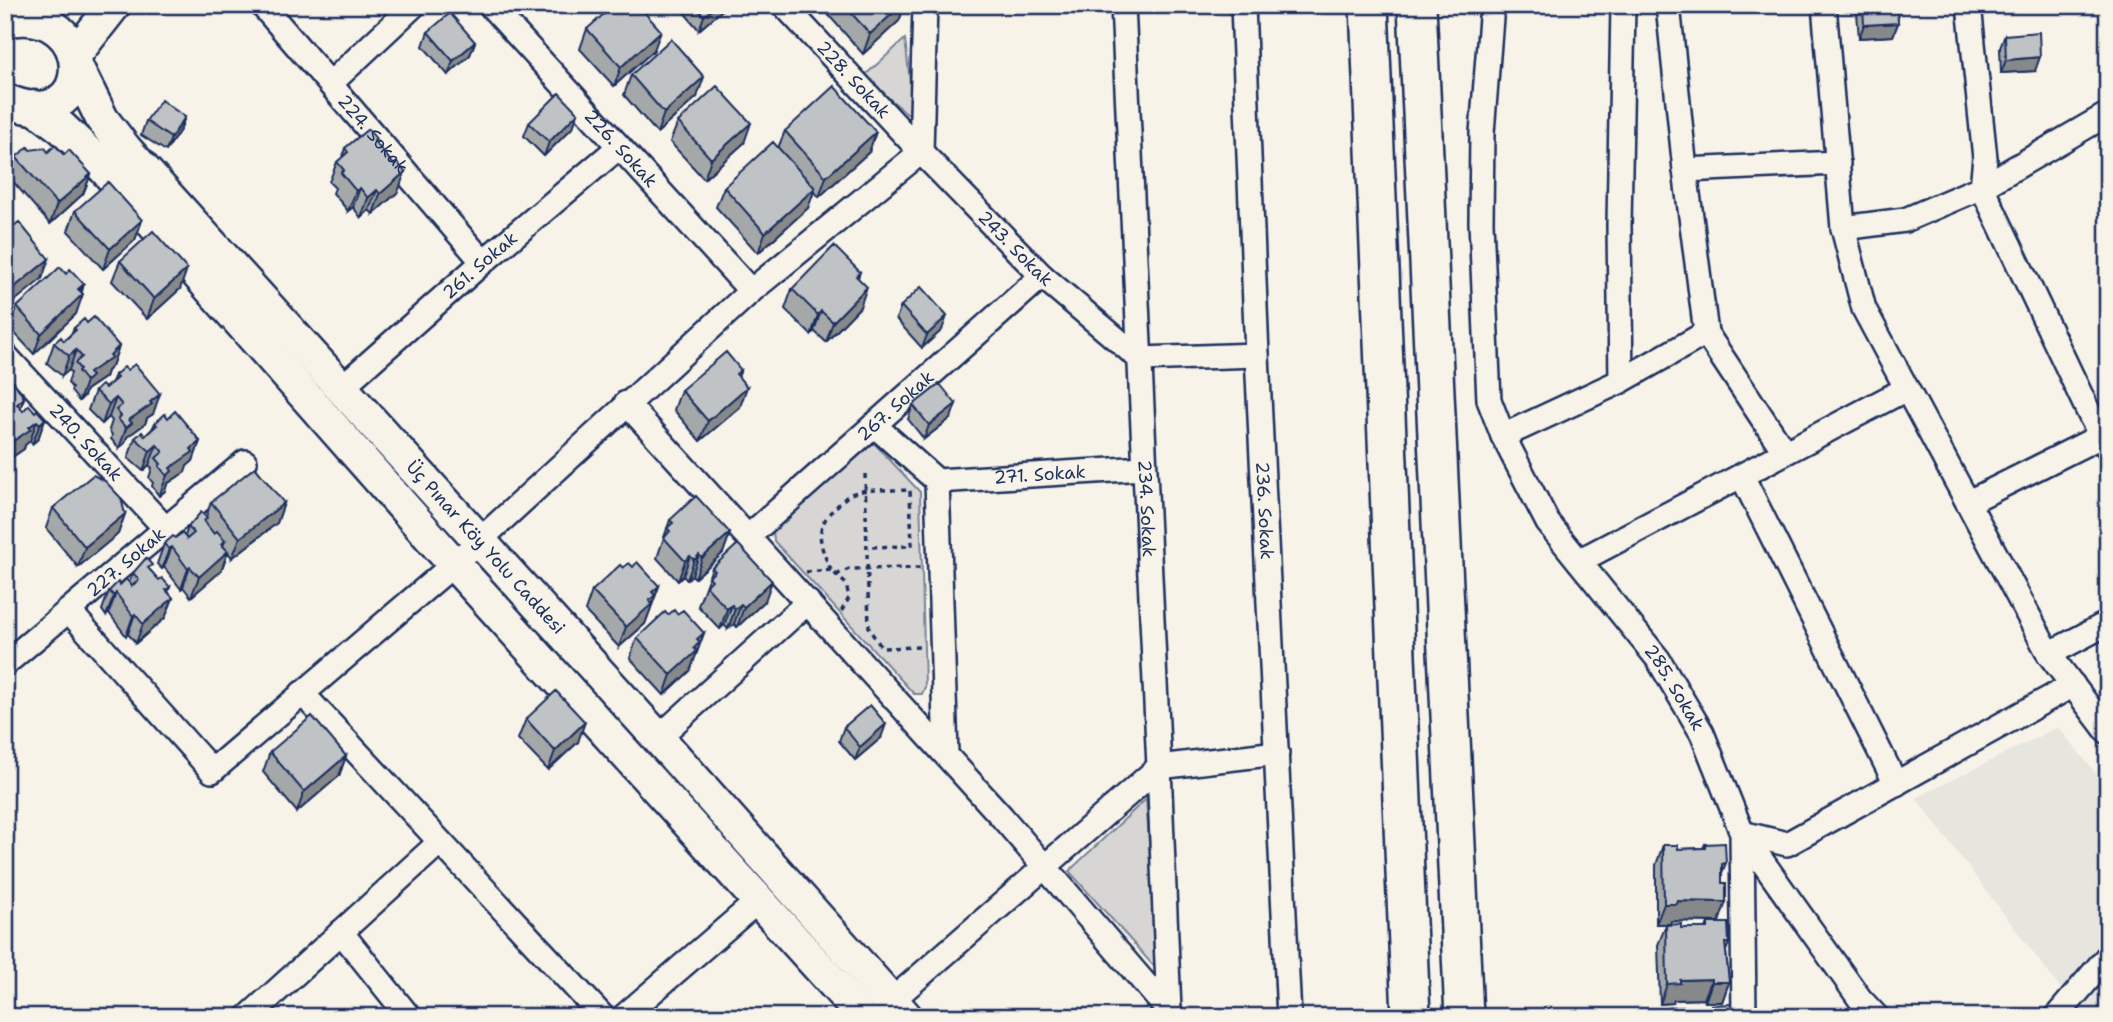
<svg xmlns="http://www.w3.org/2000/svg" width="2113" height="1022" viewBox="0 0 2113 1022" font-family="'Shantell Sans',sans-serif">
<rect width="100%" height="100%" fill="#f7f3e8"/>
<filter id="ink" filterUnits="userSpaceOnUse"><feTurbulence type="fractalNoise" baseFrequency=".0143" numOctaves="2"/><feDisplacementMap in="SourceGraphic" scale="14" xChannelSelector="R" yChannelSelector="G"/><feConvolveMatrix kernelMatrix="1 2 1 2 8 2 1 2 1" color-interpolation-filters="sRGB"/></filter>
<g filter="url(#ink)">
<!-- built -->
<path fill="#e6e5de" d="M2058,727L2108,788V1017H2082L1916,798Z"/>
<!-- green -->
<path fill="#d7d6d4" stroke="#798299" stroke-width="2" d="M905,39L913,108L908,114L863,77Z
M872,441L920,492L925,687L922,694H914L774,541L773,532L775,525Z
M1146,799L1158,971L1069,871Z"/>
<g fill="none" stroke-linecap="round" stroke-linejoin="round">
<defs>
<g id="minor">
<path id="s1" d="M262,5L483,262"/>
<path id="s2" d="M490,5L751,291"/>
<path id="s3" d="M784,5L921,152L1042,276L1140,359L1257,355"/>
<path id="s4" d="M1123,5L1159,767L1169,1011"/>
<path id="s5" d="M1243,5L1257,355L1289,1017"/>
<path id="s6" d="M1492,5L1482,133L1481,222L1489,400L1503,436L1548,523L1658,659L1702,733L1742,833L1860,999L1877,1017"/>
<path d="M1668,5L1685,170L1706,333L1784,451"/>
<path d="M1824,5L1843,228L1864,309L2049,654L2108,732"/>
<path d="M1969,5L1985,158L1982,187L2091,417L2108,448"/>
<path d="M331,83L414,5"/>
<path d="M921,152L925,5"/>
<path d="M1685,170L1838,163"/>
<path d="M1843,228L1905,220L1982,187L2108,114"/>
<path id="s7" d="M5,355L166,529"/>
<path d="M1621,381L1619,225L1623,5"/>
<path id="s8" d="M342,387L483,262L619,147"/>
<path d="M626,403L1002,817L1172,1015"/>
<path d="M874,425L937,481L946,754"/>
<path d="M1503,436L1621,381L1706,333"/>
<path d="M1742,476L1896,784"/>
<path id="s9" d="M937,481L1144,468"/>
<path d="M1969,502L2101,436"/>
<path id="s10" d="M749,536L1042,276"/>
<path d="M1579,561L1906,389"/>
<path d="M69,611L212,771L454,564L751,291L921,152"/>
<path d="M2049,654L2108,623"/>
<path id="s11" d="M5,664L245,462"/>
<path d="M302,693L603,1017"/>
<path d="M658,738L808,602"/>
<path d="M341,932L409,1017"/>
<path d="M248,1017L440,842"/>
<path d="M623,1017L759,900"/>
<path d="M873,1017L1159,767L1277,753"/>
<path d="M1744,1017L1742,833L1787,844L2073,685"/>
<path d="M2056,1017L2108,956"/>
</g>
<g id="secondary">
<path d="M5,21C100,0 99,142 5,100"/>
<path d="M77,52L114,5"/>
<path id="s12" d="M77,68L102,119L126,150L658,738L906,1017"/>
<path d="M34,107L62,128L104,168L454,564L864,1017"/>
</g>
<path id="trunk" d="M1369,5L1411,1017
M1417,5L1464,1017"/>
</defs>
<!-- minor casing -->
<use href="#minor" stroke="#1b2f5e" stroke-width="28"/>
<!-- secondary casing -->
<use href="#secondary" stroke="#1b2f5e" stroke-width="37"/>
<!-- trunk casing -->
<use href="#trunk" stroke="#1b2f5e" stroke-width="42"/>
<!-- path -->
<path stroke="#1b2f5e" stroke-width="3.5" stroke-dasharray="5 5" stroke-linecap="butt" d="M865,474L869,629L882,648L922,647
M831,570C819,545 813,527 837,506C840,503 845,498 849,495C865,487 892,491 910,490L912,546L868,547
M806,572L831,570L846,584L849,598L841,612
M836,575L849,569L920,568"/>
<!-- minor -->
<use href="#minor" stroke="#f7f3e8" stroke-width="23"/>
<!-- secondary -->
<use href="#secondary" stroke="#f7f3e8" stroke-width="32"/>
<!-- trunk -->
<use href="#trunk" stroke="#f7f3e8" stroke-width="37"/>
</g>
<!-- wall -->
<path fill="#a5a8a9" stroke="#1b2f5e" stroke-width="2" d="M684,5H728L699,30L682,10Z
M827,5H905L899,21L863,54L825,11Z
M1860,5H1897L1898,23L1893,36L1859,38L1857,13Z
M587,29L654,50L614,86L580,49Z
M428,32L475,42L470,55L448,75L423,46Z
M2005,35L2035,71L2001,73L2000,48Z
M631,75L697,97L657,133L624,95Z
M578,113L573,127L544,156L524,136L529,123Z
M185,117L180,130L166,151L141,135L146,121Z
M678,122L744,143L704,179L670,142Z
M785,131L869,152L819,197L814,191L808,208L758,253L716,207L724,187L778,148Z
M375,142L398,192L373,214L369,210L361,218L353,207L348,211L333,193L335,188L329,182L337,162L342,158L345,148Z
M30,150L48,152L64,155L91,174L83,194L50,224L9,177L16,157Z
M75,211L142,220L135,240L103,269L68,231Z
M120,261L180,289L147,319L112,281Z
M860,272L858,278L860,307L826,342L814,331L811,335L785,309L792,289Z
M66,274L84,284L76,314L34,354L9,327L17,307Z
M901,306L942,330L922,348L896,319Z
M87,323L119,346L112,366L107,371L105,377L86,390L84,396L79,401L71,391L72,388L68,383L71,373L69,370L62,376L47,363L54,343L64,341L71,334L74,328Z
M741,370L738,377L740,407L700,441L674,410L681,390Z
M115,375L153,414L147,418L145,424L127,437L125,443L119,448L111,439L112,435L109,430L112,421L109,417L102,424L88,410L95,391L105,388L112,382Z
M7,387L24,398L20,408L23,411L35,412L45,419L38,439L32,444L30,441L25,445L24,449L5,462V392Z
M913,405L951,418L924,439L908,419Z
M168,418L200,441L193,461L187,466L185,472L167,484L165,491L159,496L152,486L153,483L149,478L152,468L149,465L143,471L128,458L135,438L145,436L152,429L155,423Z
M211,502L284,503L277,523L232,558L228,552L221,571L191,597L183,587L181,589L164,567L162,569L157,564L164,544L175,538L185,536L188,527L206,517Z
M53,508L125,514L118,534L78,567L46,528Z
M670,520L730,533L723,553L695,578L692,575L687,580L683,576L678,581L657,558Z
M633,567L659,586L645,624L619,647L585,611L592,591L623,568Z
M712,568L765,601L737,627L734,624L728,629L724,625L720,629L698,606Z
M150,570L173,598L165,618L136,643L128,634L126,636L109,613L106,616L102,610L109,591L120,585L129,583L133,573Z
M668,615L704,633L690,671L664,695L630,658L637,638Z
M526,719L578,742L548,770L518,739Z
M844,727L881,738L855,760L839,741Z
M270,752L346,756L339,776L297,812L263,772Z
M1705,844L1726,863L1722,873L1719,922L1671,921L1670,924H1656V865L1663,845L1678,849L1703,848Z
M1708,923L1729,943L1726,951L1729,982L1722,1002H1705L1704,999L1674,1000L1673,1003L1660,1004L1658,945L1666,925L1681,928H1706Z"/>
<!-- shaded-wall -->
<path fill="#86888a" stroke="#1b2f5e" stroke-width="2" d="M717,5H728L699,30L704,16Z
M902,5H905L899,21L863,54L870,34Z
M1898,23L1893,36L1859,38L1864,25Z
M661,31L654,50L614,86L621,67Z
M475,42L470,55L448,75L453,61Z
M2040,57L2035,71L2001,73L2006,60Z
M704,77L697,97L657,133L664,113Z
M578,113L573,127L544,156L549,142Z
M185,117L180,130L166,151L171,138Z
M751,123L744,143L704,179L711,159Z
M876,132L869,152L819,197L826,177Z
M405,172L398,192L373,214L380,194Z
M91,174L83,194L50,224L57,204Z
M360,188L353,207L348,211L356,191Z
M815,188L808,208L758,253L765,233Z
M377,190L369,210L361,218L368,198Z
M142,220L135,240L103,269L110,249Z
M49,259L42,279L5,309V295Z
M187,269L180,289L147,319L154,299Z
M84,284L78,299L83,294L76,314L34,354L41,334Z
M867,287L860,307L826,342L833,322Z
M821,311L814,331L811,335L818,315Z
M947,316L942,330L922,348L927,335Z
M119,346L112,366L107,371L105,377L86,390L84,396L79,401L89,373Z
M76,350L69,370L62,376L69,356Z
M747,387L740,407L700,441L708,421Z
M160,394L153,414L147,418L145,424L127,437L125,443L119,448L129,420Z
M24,398L17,418V404Z
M116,398L109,417L102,424L109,404Z
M956,404L951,418L924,439L929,425Z
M45,419L38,439L32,444L40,424Z
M37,421L30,441L25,445L24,449L5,462L6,446Z
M200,441L193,461L187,466L185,472L167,484L165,491L159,496L170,468Z
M157,445L149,465L143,471L150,451Z
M284,503L277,523L232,558L240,538Z
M125,514L118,534L78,567L85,547Z
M730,533L723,553L695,578L702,558Z
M225,541L218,560L228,551L221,571L191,597L199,577L221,544Z
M172,547L164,567L162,569L169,549Z
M699,555L692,575L687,580L694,560Z
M690,556L683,576L678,581L685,561Z
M190,567L183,587L181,589L188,569Z
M772,581L765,601L737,627L744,607Z
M659,586L645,624L619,647L626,627L652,592Z
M170,587L163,607L173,598L165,618L136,643L143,624L166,590Z
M116,593L109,613L106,616L114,596Z
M741,604L734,624L728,629L735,609Z
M732,605L724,625L720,629L727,609Z
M135,614L128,634L126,636L133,616Z
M704,633L690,671L664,695L671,675L697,639Z
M585,722L578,742L548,770L555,751Z
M886,724L881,738L855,760L860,747Z
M346,756L339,776L297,812L304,792Z
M1677,901L1726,902L1719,922L1671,921L1670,924H1656L1664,904Z
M1712,979L1704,999L1674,1000L1673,1003L1660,1004L1667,984L1680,980Z
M1712,982H1729L1722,1002H1705Z"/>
<!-- building -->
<path fill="#c0c3c5" stroke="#1b2f5e" stroke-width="2" d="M614,5H638L661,31L621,67L587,29Z
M695,5H717L704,16Z
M844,5H902L870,34Z
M1863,5H1897L1898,23L1864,25Z
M450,13L475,42L453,61L428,32Z
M2039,32L2040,57L2006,60L2005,35Z
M671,39L704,77L664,113L631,75Z
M717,86L751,123L711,159L678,122Z
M834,86L876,132L826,177L785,131Z
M559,93L578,113L549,142L529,123Z
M161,100L185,117L171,138L146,121Z
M368,129L376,139L374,141L394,165L397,162L405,172L380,194L377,190L368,198L360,188L356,191L341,173L344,170L337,162L348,152L345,148Z
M773,142L815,188L765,233L724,187Z
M55,145L64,155L69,150L91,174L57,204L16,157L28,147L30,150L45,148L48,152Z
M108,182L142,220L110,249L75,211Z
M19,222L49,259L5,295V233Z
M153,231L187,269L154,299L120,261Z
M834,246L860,272L856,276L867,287L833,322L821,311L818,315L792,289Z
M60,267L66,274L70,269L84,284L78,289L83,294L41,334L17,307Z
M921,287L947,316L927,335L901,306Z
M94,317L119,346L110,355L112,357L89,373L91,376L86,381L78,371L80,369L75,363L82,357L76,350L69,356L54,343L61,337L64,341L76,330L74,328L84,319L87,323Z
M726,352L741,370L736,374L747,387L708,421L681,390Z
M135,364L160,394L150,402L152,404L129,420L132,423L126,428L118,419L121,416L116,410L122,405L116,398L109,404L95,391L102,385L105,388L117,378L115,375L124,367L127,370Z
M14,382L24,398L17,404L23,411L29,405L35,412L37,410L45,419L40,424L37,421L29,427L31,429L6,446L5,395L10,391L7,387Z
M940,384L956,404L929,425L913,405Z
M175,411L200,441L191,449L193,452L170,468L172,471L167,476L159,466L161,464L156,458L163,452L157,445L150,451L135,438L142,432L145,436L157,425L155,423L165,414L168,418Z
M255,467L284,503L240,538L211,502Z
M93,475L105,481L121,498L125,514L85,547L53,508Z
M696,496L730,533L702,558L699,555L694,560L690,556L685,561L664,538L670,531L667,528L673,523L670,520Z
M201,512L207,518L204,521L214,534L217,531L225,541L221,544L228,551L199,577L190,567L188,569L172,547L169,549L164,544L173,536L175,538L182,533L187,539L194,533L188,527Z
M738,544L772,581L744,607L741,604L735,609L732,605L727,609L706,586L712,580L709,577L715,571L712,568Z
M146,558L152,565L148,568L159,580L162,578L170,587L166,590L173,598L143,624L135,614L133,616L116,593L114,596L109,591L118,582L120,585L126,579L132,586L139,580L133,573Z
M637,562L659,586L652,592L655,595L649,601L652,604L626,627L592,591L620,565L623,568L629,563L633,567Z
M674,610L677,614L683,610L704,633L697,639L700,642L694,648L697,651L671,675L637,638L665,612L668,615Z
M556,691L585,722L555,751L526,719Z
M870,705L886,724L860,747L844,727Z
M312,716L346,756L304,792L270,752Z
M1725,843L1726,863L1722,864V883H1726V902L1677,901V904H1664L1663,845H1678V849L1705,848V844Z
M1708,923H1728L1729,943H1725L1729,982H1712V979L1680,980V983L1667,984L1666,925L1681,924V928H1708Z
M1731,1004L1732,1017H1669L1668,1008L1684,1007V1011L1711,1009V1005Z"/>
</g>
<g text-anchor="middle" stroke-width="5" stroke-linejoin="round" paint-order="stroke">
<!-- street labels -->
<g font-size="18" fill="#1b2f5e" stroke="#f7f3e8">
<text dy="6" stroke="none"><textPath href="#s3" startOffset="102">228. Sokak</textPath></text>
<text dy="6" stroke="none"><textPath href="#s1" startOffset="170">224. Sokak</textPath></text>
<text dy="6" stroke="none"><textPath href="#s2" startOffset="194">226. Sokak</textPath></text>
<text dy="6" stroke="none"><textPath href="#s3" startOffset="336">243. Sokak</textPath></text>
<text dy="6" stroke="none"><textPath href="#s8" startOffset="184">261. Sokak</textPath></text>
<text dy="6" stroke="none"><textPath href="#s10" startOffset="196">267. Sokak</textPath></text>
<text dy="6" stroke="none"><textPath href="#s7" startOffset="119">240. Sokak</textPath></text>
<text dy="6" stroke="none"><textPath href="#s9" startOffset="103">271. Sokak</textPath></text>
<text dy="6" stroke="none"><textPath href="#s4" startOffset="504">234. Sokak</textPath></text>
<text dy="6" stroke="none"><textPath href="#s5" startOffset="506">236. Sokak</textPath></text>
<text dy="6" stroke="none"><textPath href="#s12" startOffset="632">Üç Pınar Köy Yolu Caddesi</textPath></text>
<text dy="6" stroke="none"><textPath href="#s11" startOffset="158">227. Sokak</textPath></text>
<text dy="6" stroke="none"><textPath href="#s6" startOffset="740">285. Sokak</textPath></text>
</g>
</g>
<!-- margin -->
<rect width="2113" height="1022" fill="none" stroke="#f7f3e8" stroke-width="28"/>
<rect x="14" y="14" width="2085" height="994" fill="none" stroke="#1b2f5e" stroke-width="2.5" filter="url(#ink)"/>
</svg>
